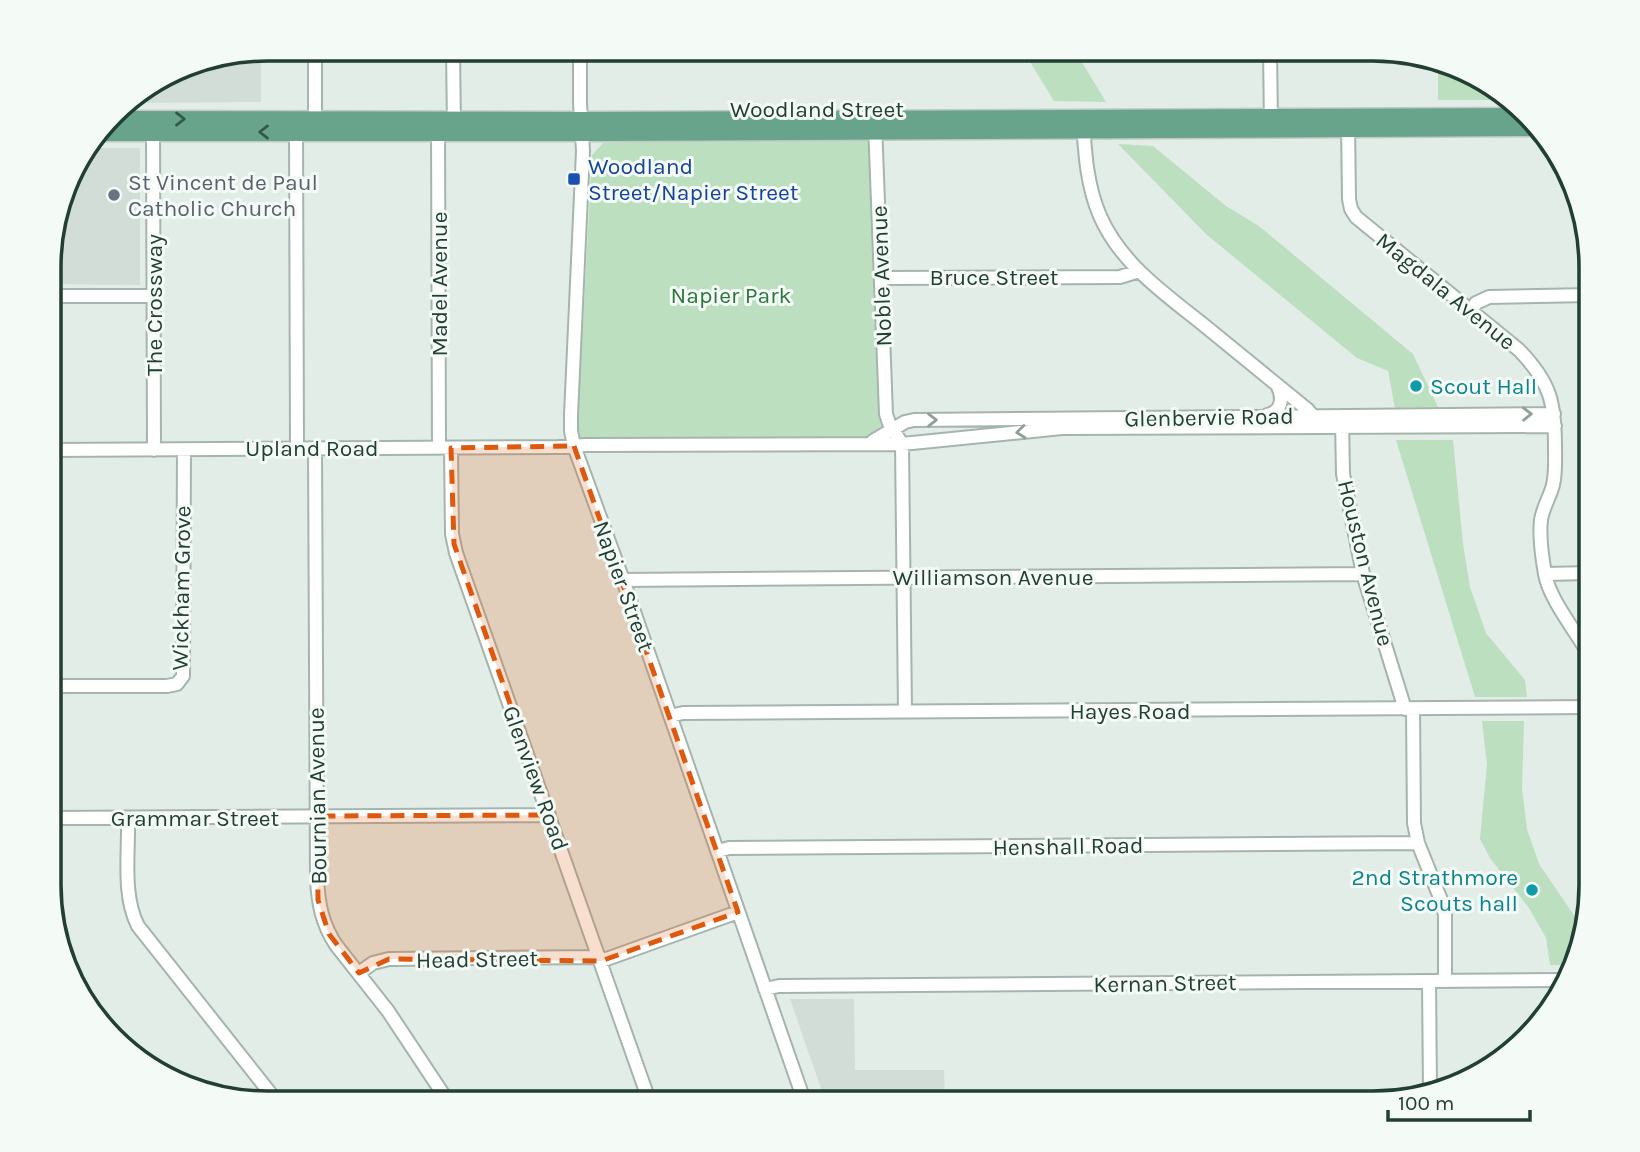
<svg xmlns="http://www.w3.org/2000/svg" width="1640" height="1152" viewBox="0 0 1640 1152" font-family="Karla,sans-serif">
<rect width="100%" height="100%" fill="#e3ede7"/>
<!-- built -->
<path fill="#d1ddd6" d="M261,50V102L123,103L184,65Z
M89,148H140V285L51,284V239L72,170Z
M790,999H854L855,1070H944L945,1103H826Z"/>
<!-- green -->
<path fill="#bcdfc0" d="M1022,49H1074L1106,102L1054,101Z
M1438,60L1443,61L1505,94L1511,100H1438Z
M875,131L882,437L574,446L583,325L592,155L603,143Z
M1118,144L1153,146L1226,206L1259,226L1413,354L1438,407L1395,408L1388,371L1357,358L1207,235Z
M1396,440H1453L1463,544L1470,587L1486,633L1525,680L1527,697H1475Z
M1482,721H1524L1522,789L1527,829L1539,864L1584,930L1579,955L1574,965H1550L1546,938L1529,908L1490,858L1480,839L1487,764Z"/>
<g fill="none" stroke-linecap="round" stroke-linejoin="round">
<defs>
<path id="minor" d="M315,49V128
M453,49L454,128
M580,49V103L583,151L571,415V431L574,446L623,580L805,1103
M1270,49L1271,126
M1083,122C1085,154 1087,186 1100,216C1121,264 1165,294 1205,326C1239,354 1274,382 1308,410L1313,416V420
M875,123L886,414L889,423L902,444L905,712
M1348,123L1349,199L1351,209L1356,217L1519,350C1551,383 1555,403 1555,447C1555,459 1556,472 1553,485C1550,497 1543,507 1541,520C1539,536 1542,557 1545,574C1549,599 1578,634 1591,658
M153,124L154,450
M438,126L439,448
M296,127L297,448
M881,278L1120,277L1139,271
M51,296H154
M1471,311L1476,303L1489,297L1591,295
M1267,415C1282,412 1284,398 1277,385
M1342,420L1343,474L1363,574L1405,709
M873,441L905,422L914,420L1554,414
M315,448L317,878C318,903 322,924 336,945L388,1011L449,1103
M451,448L452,534L456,553L650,1103
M51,450L558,447L585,445L902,444L1062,428L1555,426
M1545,574L1591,573
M623,580L1363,574
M51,686H167L177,684L183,676L184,450
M1413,709L1414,823L1418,843L1441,900L1445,915V981
M670,716L683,713L1591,707
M51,818L549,815
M128,818C129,853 122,895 138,926L278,1103
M718,851L729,848L1418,843
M601,961L738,912
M359,973L373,963L389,959L600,957
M1429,981L1430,1090
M765,989L779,986L1566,980
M462,1103L473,1101L649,1100"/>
<path id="major" d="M111,119L581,120L1523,116
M101,133H601L1533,128"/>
</defs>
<!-- minor casing -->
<use href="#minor" stroke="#a5b5ad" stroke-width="16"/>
<!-- major casing -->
<use href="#major" stroke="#c1c9c6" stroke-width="19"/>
<!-- minor -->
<use href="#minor" stroke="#fff" stroke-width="12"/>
<!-- major -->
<use href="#major" stroke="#67a48b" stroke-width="16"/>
</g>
<!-- one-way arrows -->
<defs><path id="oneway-chevron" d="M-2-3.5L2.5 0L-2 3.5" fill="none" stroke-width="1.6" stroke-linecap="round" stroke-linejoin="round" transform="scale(1.75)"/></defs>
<g stroke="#335849">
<use href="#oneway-chevron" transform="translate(180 119)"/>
<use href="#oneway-chevron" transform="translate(264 132) rotate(180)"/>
</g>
<g stroke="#909f99">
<use href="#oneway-chevron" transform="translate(1527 414) rotate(-1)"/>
<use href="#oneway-chevron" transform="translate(932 420) rotate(-1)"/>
<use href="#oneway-chevron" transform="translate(1021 432) rotate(174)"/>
</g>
<!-- marked area -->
<path fill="#de580e" fill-opacity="0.2" stroke="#de580e" stroke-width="5" stroke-dasharray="14 9" stroke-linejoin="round" d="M574,446L738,912L601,961L389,959L359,973L329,934L318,900L317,816L549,815L454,544L451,448Z"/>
<!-- markers -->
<rect fill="#1a4fb4" stroke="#f4faf6" stroke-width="2.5" x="567" y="172" width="14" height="14" rx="3.5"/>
<circle fill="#6b7280" stroke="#f4faf6" stroke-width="2.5" cx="114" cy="195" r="7"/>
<g fill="#0f9aa8" stroke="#f4faf6" stroke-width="2.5">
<circle cx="1416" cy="386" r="7"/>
<circle cx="1532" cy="890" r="7"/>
</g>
<g text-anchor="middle" stroke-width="6" stroke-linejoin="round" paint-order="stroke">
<!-- street labels -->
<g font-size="23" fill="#223f33" stroke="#f4faf6">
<text x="817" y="117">Woodland Street</text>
<text transform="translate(881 276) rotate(-92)" y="8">Noble Avenue</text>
<text x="994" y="285">Bruce Street</text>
<text transform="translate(439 284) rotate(-90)" y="8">Madel Avenue</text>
<text transform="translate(1446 291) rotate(39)" y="8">Magdala Avenue</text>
<text transform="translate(154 305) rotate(-90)" y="8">The Crossway</text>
<text transform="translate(1209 417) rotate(-1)" y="8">Glenbervie Road</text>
<text x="312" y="456">Upland Road</text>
<text transform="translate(1366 563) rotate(76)" y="8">Houston Avenue</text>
<text x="993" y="585">Williamson Avenue</text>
<text transform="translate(624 586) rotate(70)" y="8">Napier Street</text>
<text transform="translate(181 588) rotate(-89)" y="8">Wickham Grove</text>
<text x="1130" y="719">Hayes Road</text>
<text transform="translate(536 778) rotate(70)" y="8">Glenview Road</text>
<text transform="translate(317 796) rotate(-91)" y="8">Bournian Avenue</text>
<text x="195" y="826">Grammar Street</text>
<text transform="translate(1068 846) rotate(-1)" y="8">Henshall Road</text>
<text transform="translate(477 959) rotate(-1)" y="8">Head Street</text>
<text transform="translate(1165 983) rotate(-1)" y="8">Kernan Street</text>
</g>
<!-- transit labels -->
<g font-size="23" fill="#164399" stroke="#f4faf6" text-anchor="start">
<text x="588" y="174">Woodland<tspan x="588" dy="26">Street/Napier Street</tspan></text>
</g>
<!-- worship labels -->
<g font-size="23" fill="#5b616d" stroke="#f4faf6" text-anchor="start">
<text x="128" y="190">St Vincent de Paul<tspan x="128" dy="26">Catholic Church</tspan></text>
</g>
<!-- park labels -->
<g font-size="23" fill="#2b773d" stroke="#f4faf6">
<text x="731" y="303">Napier Park</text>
</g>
<!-- culture labels -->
<g font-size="23" fill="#0d838f" stroke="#f4faf6" text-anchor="start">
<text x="1430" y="394">Scout Hall</text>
<text x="1518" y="885" text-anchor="end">2nd Strathmore<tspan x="1518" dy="26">Scouts hall</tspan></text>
</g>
</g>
<!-- crop -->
<path d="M0 0H1640V1152H0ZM267 61H1373A206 206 0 0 1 1579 267V885A206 206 0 0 1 1373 1091H267A206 206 0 0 1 61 885V267A206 206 0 0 1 267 61Z" fill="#f4faf6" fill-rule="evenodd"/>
<path fill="none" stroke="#223f33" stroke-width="3.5" d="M267 61H1373A206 206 0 0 1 1579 267V885A206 206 0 0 1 1373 1091H267A206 206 0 0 1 61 885V267A206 206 0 0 1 267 61Z"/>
<!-- scale -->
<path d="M1388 1110v10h142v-10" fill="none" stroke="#223f33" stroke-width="3.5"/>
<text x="1398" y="1110" font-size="21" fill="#223f33" stroke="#f4faf6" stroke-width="5" paint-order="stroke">100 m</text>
</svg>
